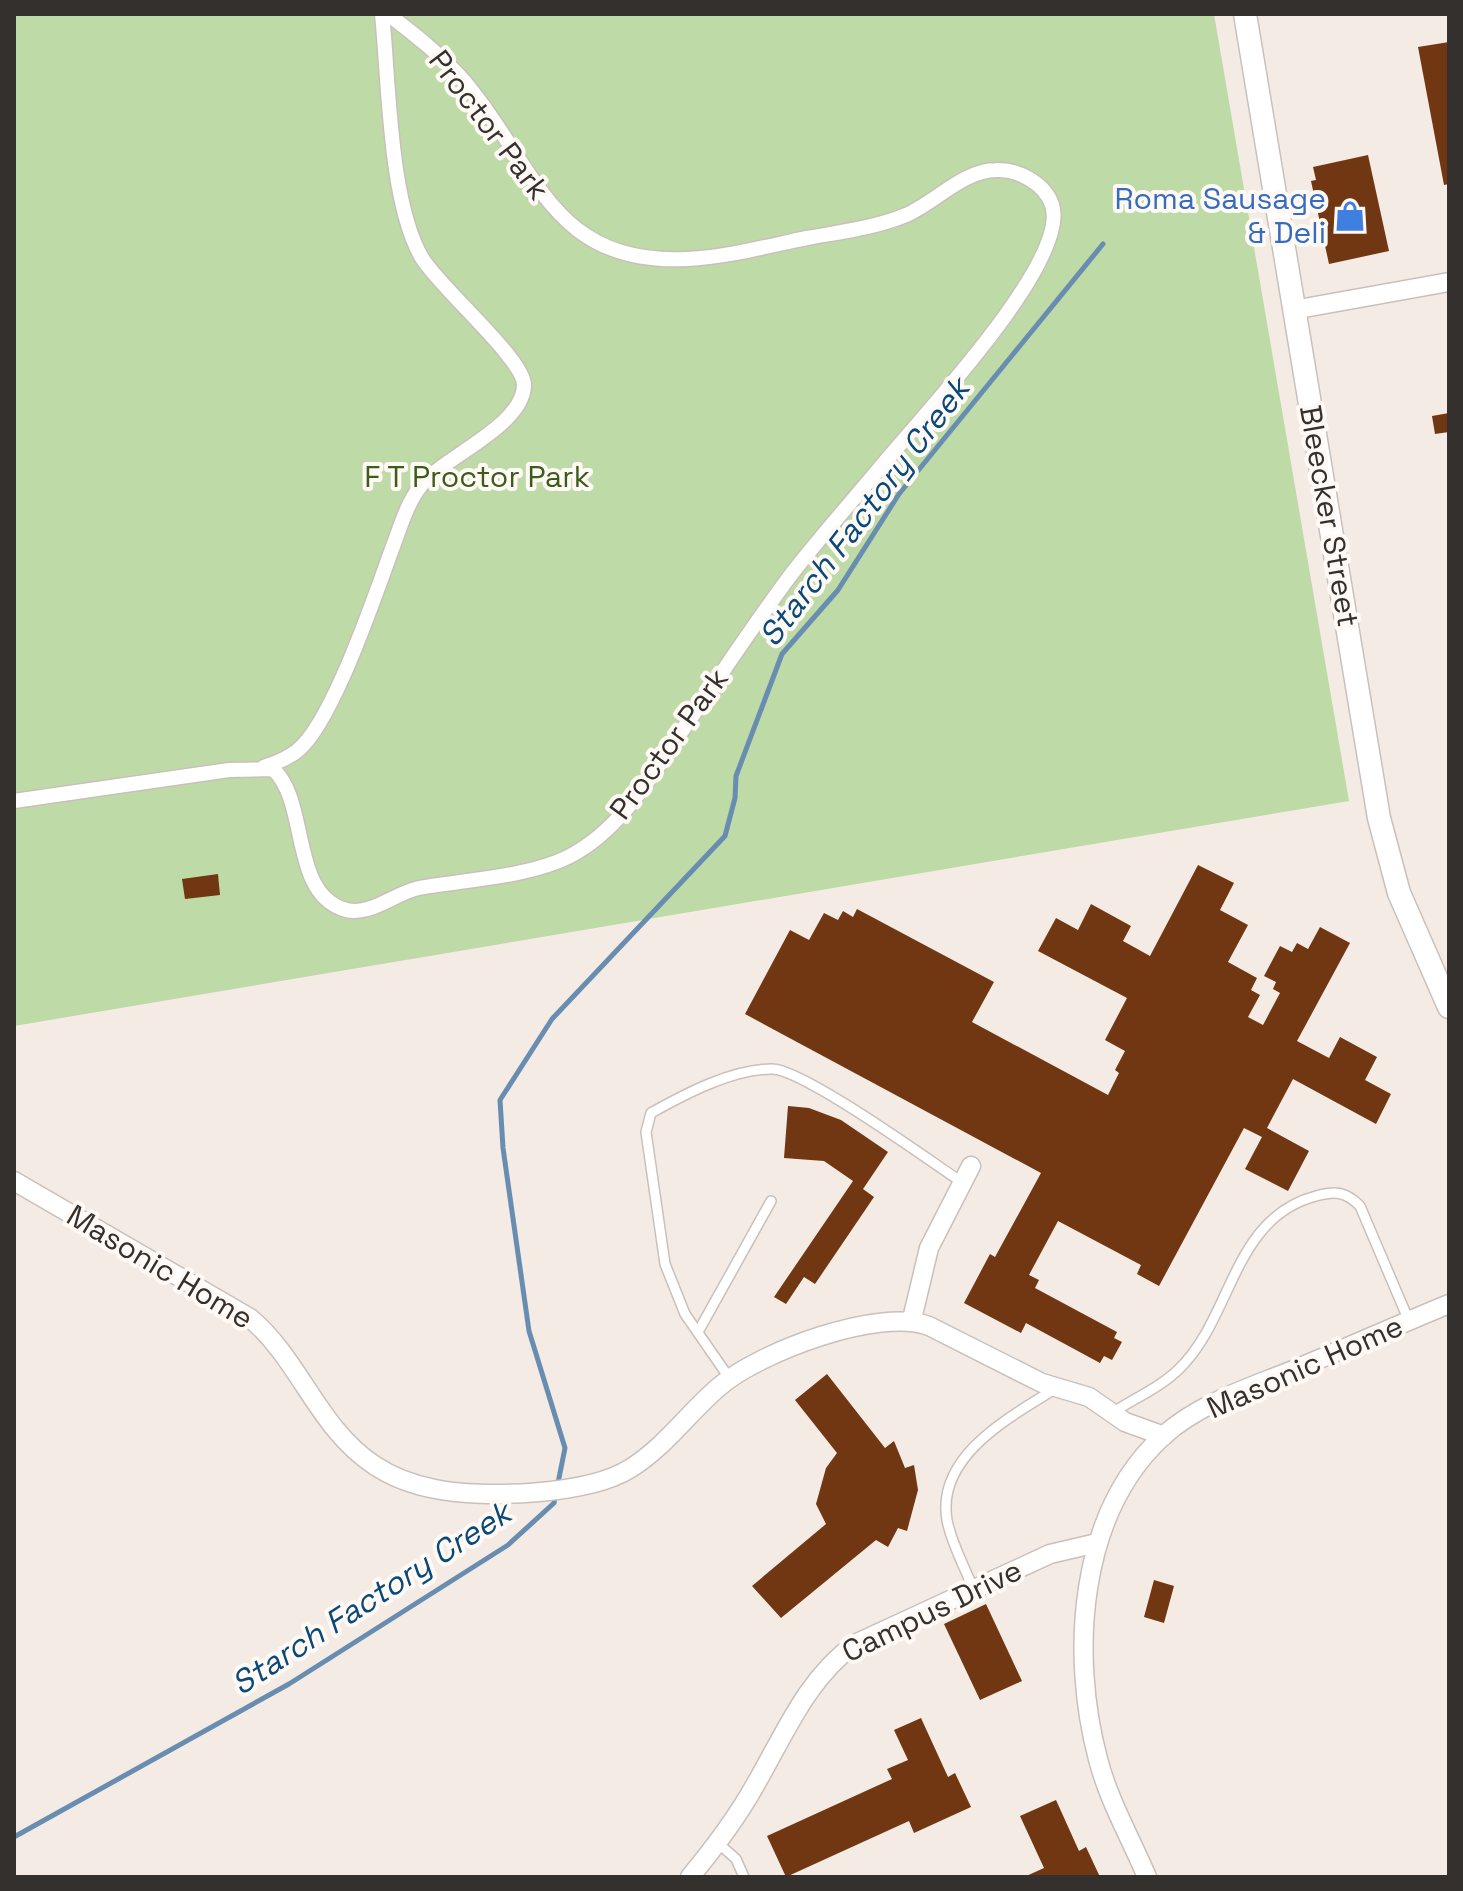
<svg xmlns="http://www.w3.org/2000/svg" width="1463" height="1891" viewBox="0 0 1463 1891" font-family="'Space Grotesk',sans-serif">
<rect width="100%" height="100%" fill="#f4ebe5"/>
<!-- green -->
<path fill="#bedaa7" d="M14,14H1214L1349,801L14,1026Z"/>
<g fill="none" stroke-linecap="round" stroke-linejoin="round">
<!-- stream -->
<path stroke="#688db0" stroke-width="5" d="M14,1837L289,1684L508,1545L554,1503L565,1448L529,1331L503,1148L500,1100L552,1019L725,836L735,798L736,776L782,654L838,590L899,494L1103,244"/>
</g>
<!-- building -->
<path fill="#703712" d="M1449,42V184L1444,185L1418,47Z
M1368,155L1389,251L1329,264L1311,181L1316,180L1313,167Z
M1449,413V432L1435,434L1432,416Z
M1198,865L1234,883L1220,910L1248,925L1228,962L1257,978L1251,990L1260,995L1248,1017L1263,1025L1280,993L1273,989L1276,982L1264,976L1280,946L1292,952L1297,943L1308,949L1320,927L1350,943L1297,1041L1329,1058L1340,1037L1377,1057L1365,1080L1391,1094L1376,1124L1293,1079L1267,1128L1309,1151L1288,1191L1245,1169L1262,1137L1244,1128L1159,1286L1137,1274L1141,1265L1058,1221L1029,1275L1039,1280L1035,1288L1117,1332L1114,1338L1122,1342L1112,1360L1104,1356L1100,1363L1026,1323L1021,1333L964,1303L990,1254L995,1257L1041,1173L745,1014L790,930L809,940L824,913L838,920L843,911L853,917L857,909L994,982L972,1022L1108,1095L1119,1073L1115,1070L1125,1051L1105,1040L1127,998L1038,951L1056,918L1078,930L1091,904L1131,926L1123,941L1150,956Z
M218,874L220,895L185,899L182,879Z
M788,1106L809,1108L841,1120L888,1152L863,1189L874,1197L815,1284L804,1277L786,1304L774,1297L853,1181L824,1161L784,1158Z
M827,1374L885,1448L894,1441L905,1468L914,1465L918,1490L907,1531L898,1528L888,1547L876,1540L781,1618L752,1586L826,1524L816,1504L826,1468L837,1453L795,1400Z
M1154,1580L1174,1586L1164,1623L1144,1617Z
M986,1604L1022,1681L980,1700L944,1624Z
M921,1718L948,1777L955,1773L971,1807L914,1833L909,1821L786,1877L767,1836L892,1779L887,1769L908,1760L894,1730Z
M1056,1800L1079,1851L1086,1847L1100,1877H1024L1044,1868L1020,1816Z"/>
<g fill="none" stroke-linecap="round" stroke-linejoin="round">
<defs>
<path id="service" d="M698,1332L771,1201
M730,1379L685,1314L665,1264L646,1132L651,1113C685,1094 732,1069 772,1069C803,1069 930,1161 963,1183
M1112,1413C1133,1399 1161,1387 1179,1369C1233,1317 1232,1218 1316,1196C1335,1191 1345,1191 1360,1206L1409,1321
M973,1589C965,1567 951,1543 947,1520C936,1456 1010,1417 1055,1389
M718,1843L736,1859L744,1877"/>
<path id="pedestrian" d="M264,767C276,763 287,759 297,751C332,724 375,595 392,549C401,526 408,497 427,479C452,454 524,423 524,385C524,359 440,288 422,258C389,202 389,81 382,14
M14,801L229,770L273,769C309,802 290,891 343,909C369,918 394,893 419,888C464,880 528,877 568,857C622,830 655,770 688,722C723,672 756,621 793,572C822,535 854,499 884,463C921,418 1071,260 1052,205C1045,183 1017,169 996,170C964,170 934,203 906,215C875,228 839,232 807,238C768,246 727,257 687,259C551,266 537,167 464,81C441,55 415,35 388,14"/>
<path id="minor" d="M1293,310L1449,282
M14,1181L250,1318C300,1360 318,1428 374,1465C392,1477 414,1485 435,1489C484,1499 589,1495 631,1468C666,1446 689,1412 720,1386C760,1352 879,1307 929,1326L1042,1383L1089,1397L1125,1422L1164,1436
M912,1319L929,1248L971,1166
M690,1877C714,1848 736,1819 754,1787C784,1736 806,1679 855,1644L1050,1554L1097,1543
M1147,1877C1131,1839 1108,1799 1098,1759C1070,1654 1078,1514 1163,1436C1201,1402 1252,1387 1298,1368C1348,1347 1398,1325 1449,1304"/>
<path id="tertiary" d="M1245,14L1379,818L1399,893L1449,1007"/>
</defs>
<!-- service casing -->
<use href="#service" stroke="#c9c0bb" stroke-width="12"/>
<!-- pedestrian casing -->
<use href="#pedestrian" stroke="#c9c0bb" stroke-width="17"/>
<!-- minor casing -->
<use href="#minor" stroke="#c9c0bb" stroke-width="21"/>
<!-- tertiary casing -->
<use href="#tertiary" stroke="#c9c0bb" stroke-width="25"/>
<!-- service -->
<use href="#service" stroke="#fff" stroke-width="9"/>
<!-- pedestrian -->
<use href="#pedestrian" stroke="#fff" stroke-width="14"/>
<!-- minor -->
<use href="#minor" stroke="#fff" stroke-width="18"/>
<!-- tertiary -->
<use href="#tertiary" stroke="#fff" stroke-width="22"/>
</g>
<!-- icons -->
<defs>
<symbol id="shop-bare" viewBox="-9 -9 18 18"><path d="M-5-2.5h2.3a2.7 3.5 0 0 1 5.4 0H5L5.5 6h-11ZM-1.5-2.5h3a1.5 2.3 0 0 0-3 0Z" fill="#3f7fe0" stroke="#fff9f6" stroke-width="2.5" paint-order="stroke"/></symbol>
</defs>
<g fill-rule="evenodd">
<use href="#shop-bare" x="1328" y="194" width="44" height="44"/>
</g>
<g text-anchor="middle" stroke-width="8" stroke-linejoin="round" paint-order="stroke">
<!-- street labels -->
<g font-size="30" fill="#33302e" stroke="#fff9f6">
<text transform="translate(489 125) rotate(53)" y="10">Proctor Park</text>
<text transform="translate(1329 516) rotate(80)" y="10">Bleecker Street</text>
<text transform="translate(669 744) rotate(-54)" y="10">Proctor Park</text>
<text transform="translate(160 1267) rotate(31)" y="10">Masonic Home</text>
<text transform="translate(1305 1367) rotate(-24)" y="10">Masonic Home</text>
<text transform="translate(932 1611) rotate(-26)" y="10">Campus Drive</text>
</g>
<!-- shop labels -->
<g font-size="30" fill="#366cbe" stroke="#fff9f6" text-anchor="end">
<text x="1326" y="209">Roma Sausage<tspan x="1326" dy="34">&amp; Deli</tspan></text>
</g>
<!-- park labels -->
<g font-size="30" fill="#3d5c1b" stroke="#fff9f6">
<text x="477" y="487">F T Proctor Park</text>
</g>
<!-- water labels -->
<g font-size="32" font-style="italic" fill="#084978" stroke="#fff9f6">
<text transform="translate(864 512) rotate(-53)" y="11">Starch Factory Creek</text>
<text transform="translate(371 1598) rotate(-33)" y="11">Starch Factory Creek</text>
</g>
</g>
<!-- border -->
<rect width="1463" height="1891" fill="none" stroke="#33302e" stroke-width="32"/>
</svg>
